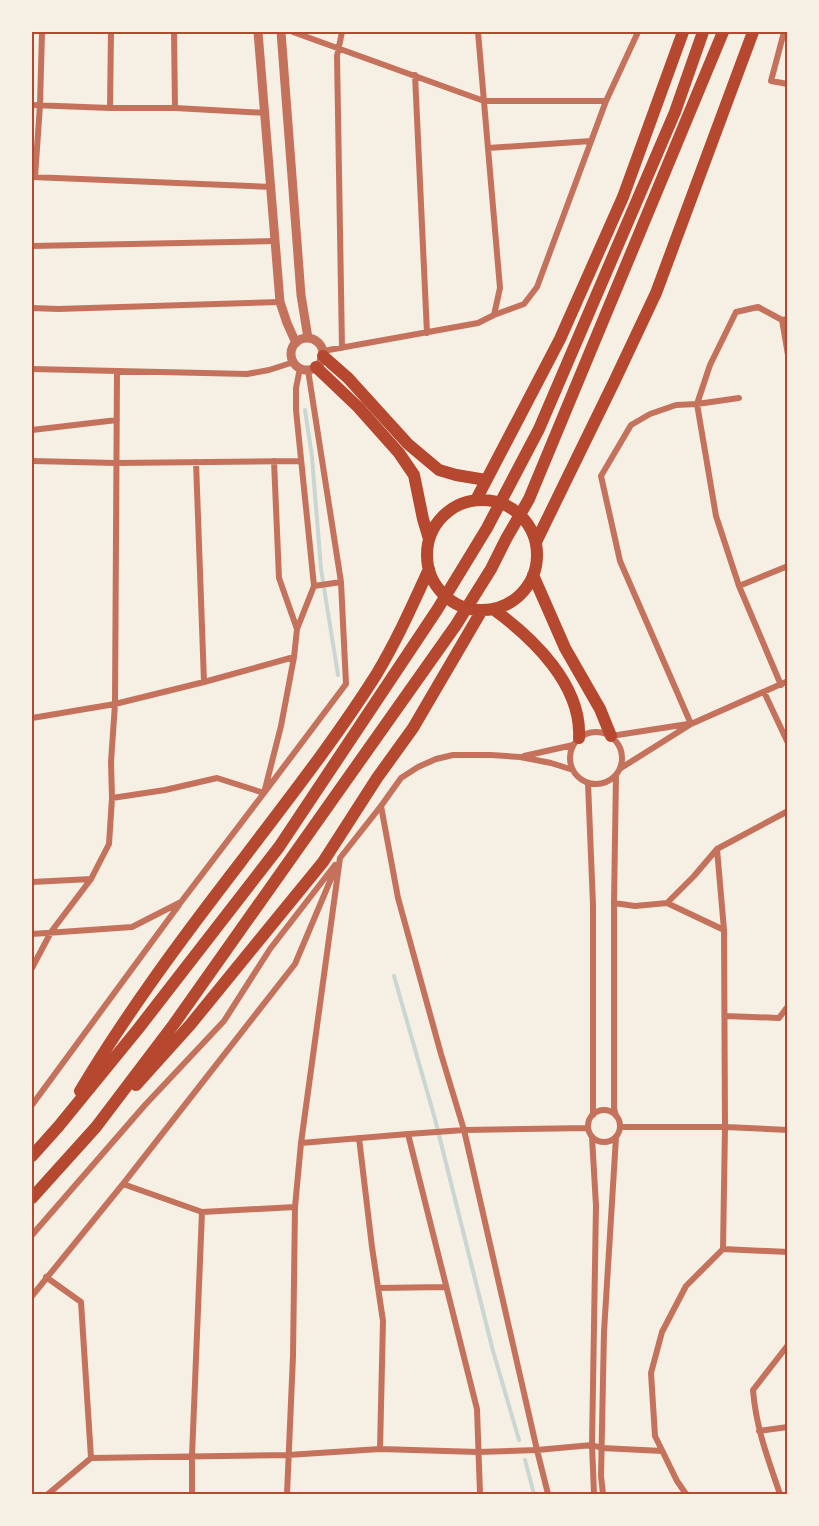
<svg xmlns="http://www.w3.org/2000/svg" width="819" height="1526" viewBox="0 0 819 1526" font-family="Mulish,sans-serif">
<rect width="100%" height="100%" fill="#f6efe4"/>
<g fill="none" stroke-linecap="round" stroke-linejoin="round">
<!-- stream -->
<path stroke="#c9d6d2" stroke-width="4" d="M305,410L312,457L321,569L338,675
M394,976L435,1119L493,1351L519,1440
M525,1460L534,1494"/>
<!-- minor -->
<path stroke="#c5725c" stroke-width="6" d="M174,32L175,108
M293,32L484,101H606
M342,32L337,56L342,348
M784,32L771,81L788,84
M415,75L427,333
M32,105L110,108H175L266,113
M110,108L111,32
M488,148L591,141
M32,177L272,187
M35,177L40,105L42,32
M32,246L275,241
M32,308L58,309L280,302
M494,315L524,304L537,287L606,101L638,32
M782,320L788,355
M323,351L478,323L494,315L500,288L478,32
M32,369L247,374L269,370L294,362
M32,430L117,420
M32,461L116,463L301,461
M274,461L279,578L297,629
M196,462L204,682
M314,586L341,582
M739,586L788,566
M781,685L739,586L716,516L697,404L710,365L736,312L758,307L782,320L788,319
M764,692L788,743
M32,718L115,704L204,682L294,657
M691,724L620,561L601,476L631,425L650,414L676,405L697,404L739,398
M570 758a26 26 0 1 1 52 0a26 26 0 1 1-52 0Z
M611,736L688,724
M524,756L573,745
M621,768L691,724L788,681
M588,783L593,905V1115
M112,798L165,790L217,778L264,793L346,684L341,582L308,370
M381,806L398,898L441,1054L464,1130L537,1450L548,1494
M32,882L91,879
M614,903L635,906L667,903L724,930
M667,903L694,876L717,849L788,811
M32,934L132,927L181,902L264,793L281,726L294,657L297,629L314,586L296,410V388L300,368
M32,968L51,932L91,879L109,844L112,798L111,762L115,704L117,371
M725,1016L779,1018L788,1006
M32,1105L179,905
M588 1126a16 16 0 1 1 32 0a16 16 0 1 1-32 0Z
M616,1116L614,1108V903L616,775
M620,1127H725L788,1130
M408,1134L464,1130L588,1128
M592,1137L596,1206L592,1445L594,1494
M359,1138L372,1247L383,1321L380,1449
M301,1143L408,1134L477,1409L480,1494
M123,1184L202,1212L295,1207
M32,1235L145,1105L224,1021L270,949L335,865
M723,1249L788,1252
M46,1277L81,1302L91,1458
M378,1288L446,1287
M32,1296L123,1184L295,964L336,867
M759,1431L788,1427
M48,1494L91,1458L288,1455L380,1449L478,1452L537,1450L592,1445L602,1448L662,1451
M192,1494V1456L202,1212
M287,1494L293,1356L295,1207L301,1143L340,858L381,806L401,778L418,767L436,759L453,755H491L520,757L551,763L573,770
M603,1494L601,1476L604,1332L616,1137
M686,1494L677,1481L655,1436L651,1373L662,1332L686,1286L723,1249L725,1127L724,930L717,849
M780,1494C768,1459 756,1428 753,1390L788,1345"/>
<!-- tertiary -->
<path stroke="#c5725c" stroke-width="9" d="M258,32L280,302L287,323L296,343
M281,32L301,295L308,338
M291 354a16 16 0 1 1 32 0a16 16 0 1 1-32 0Z"/>
<!-- trunk -->
<path stroke="#b5482f" stroke-width="12" d="M323,356L348,378L408,444L439,470L456,475L486,480
M316,367L358,407L399,453L414,475L423,519L429,539
M476,500L560,339L623,197L683,32
M427 555a55 55 0 1 1 110 0a55 55 0 1 1-110 0Z
M536,542L615,380L656,293L753,32
M533,575L565,648L600,709L611,736
M493,609C533,638 582,685 579,738
M136,1085L190,1025L323,862L377,778L413,728L482,610
M80,1091C128,1011 183,937 240,863C286,802 335,740 376,675C397,640 412,606 429,569
M32,1156L58,1127L138,1029L279,847L437,610L487,528L539,429L675,112L703,32
M32,1198L96,1127L174,1024L456,625L491,569L506,539L529,499L723,32"/>
</g>
<!-- border -->
<rect width="819" height="1526" fill="none" stroke="#f6efe4" stroke-width="66"/>
<rect x="33" y="33" width="753" height="1460" fill="none" stroke="#b5482f" stroke-width="2"/>
</svg>
